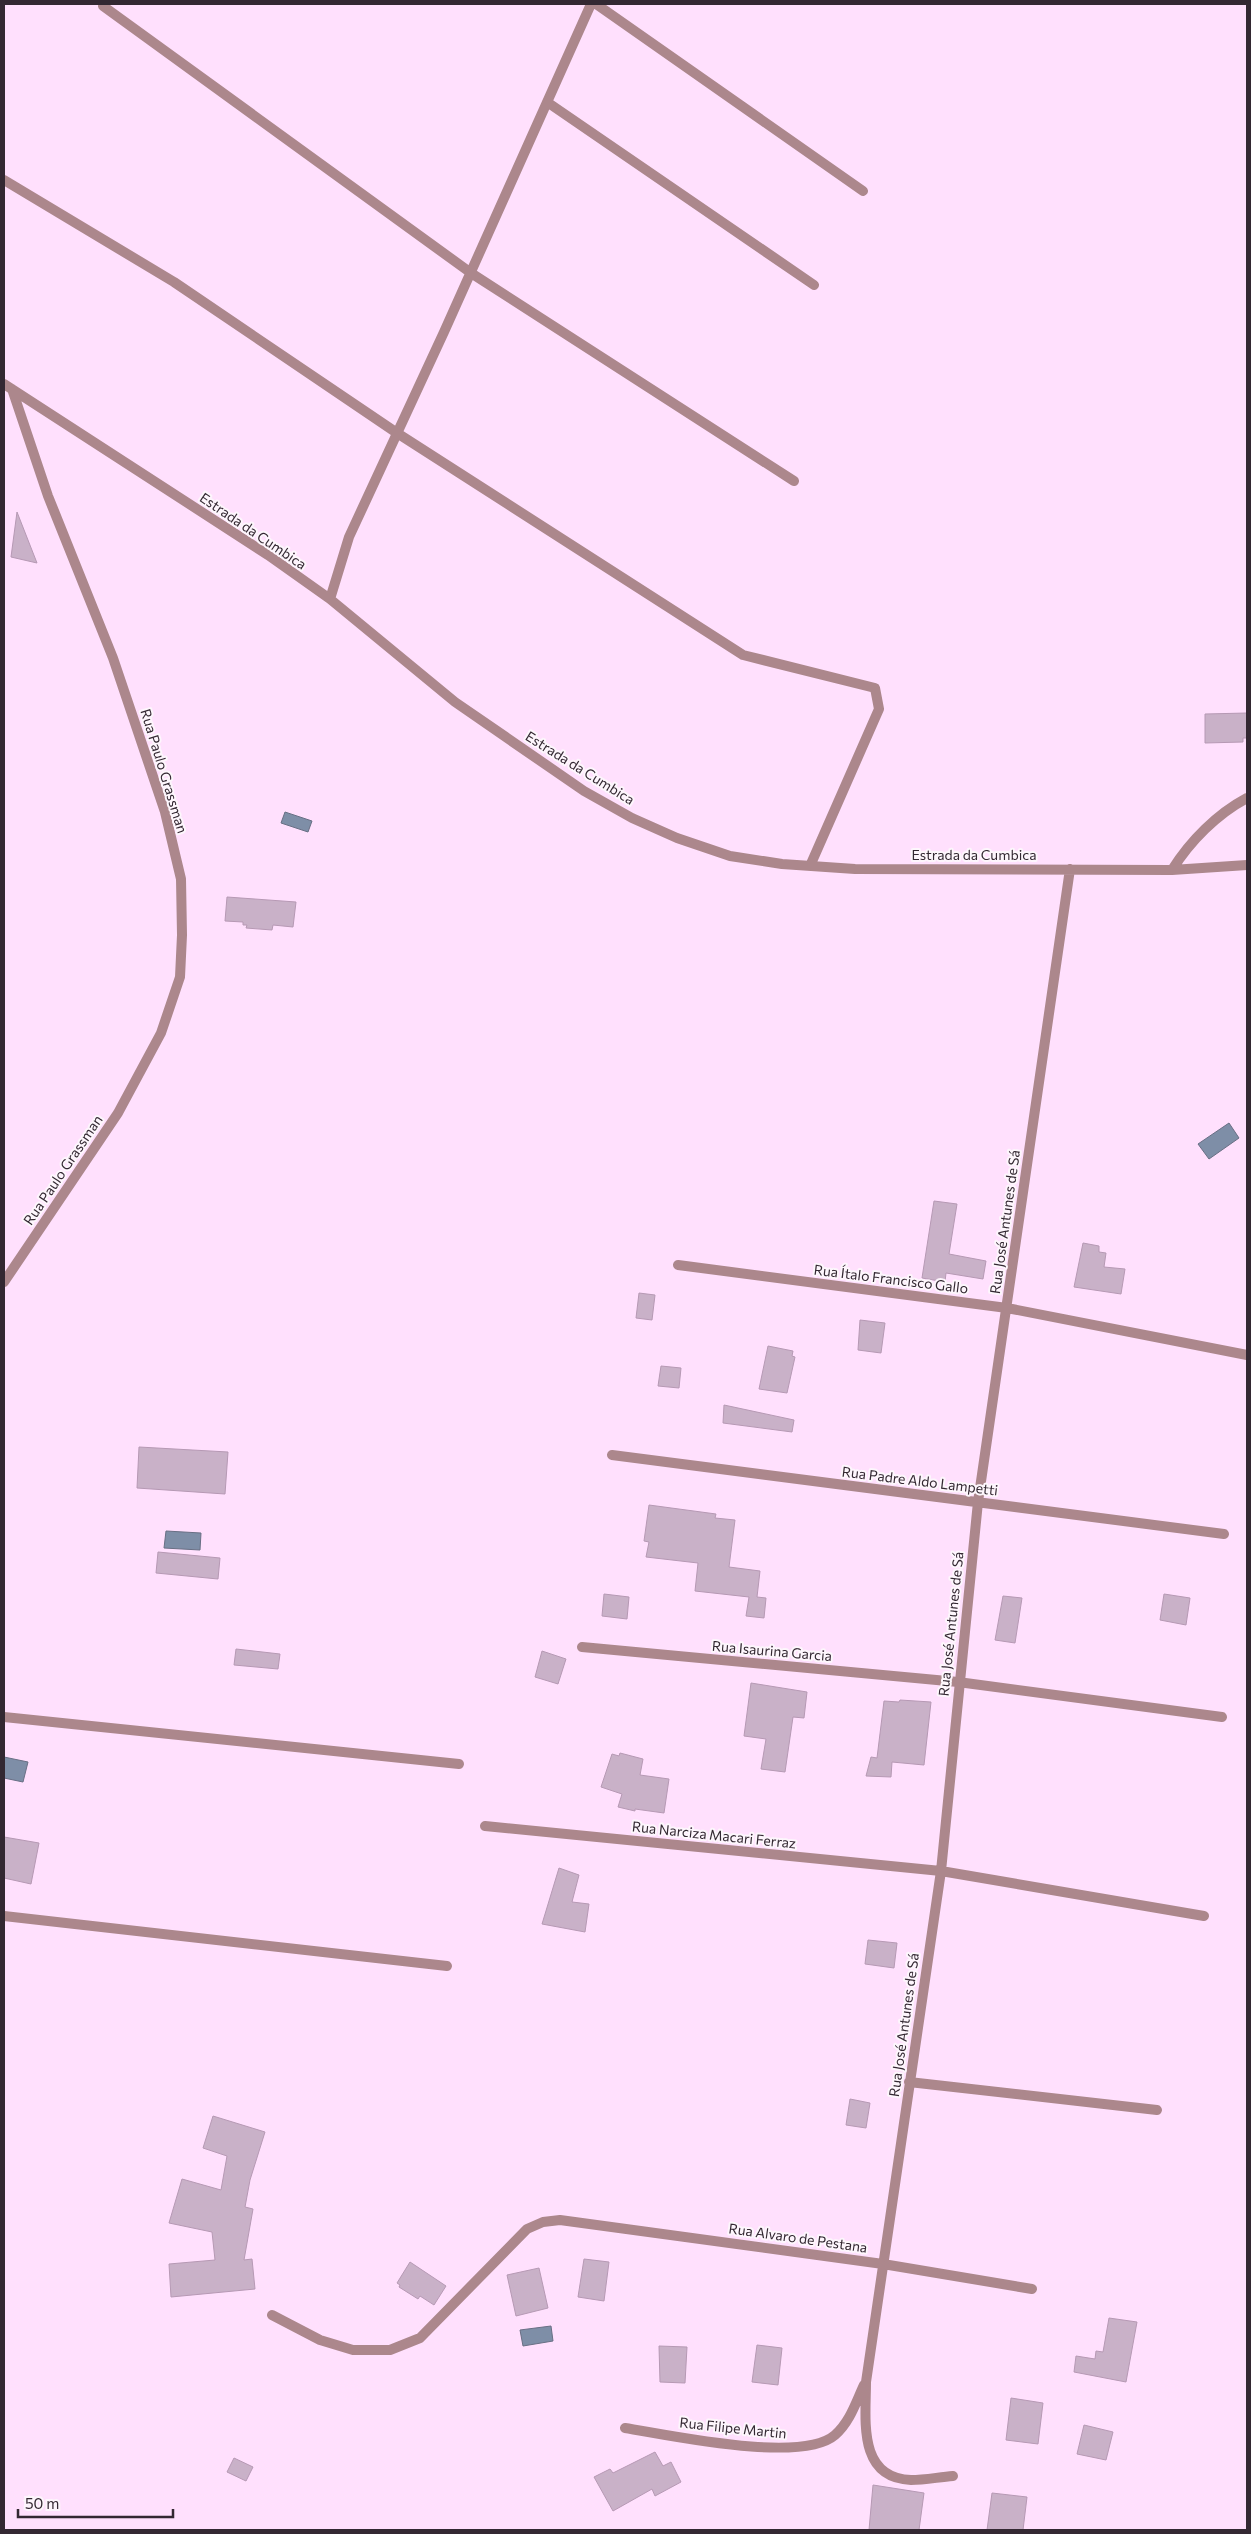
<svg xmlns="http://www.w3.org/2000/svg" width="1251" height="2534" viewBox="0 0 1251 2534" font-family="Commissioner,sans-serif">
<rect width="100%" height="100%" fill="#ffe0fd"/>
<!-- water -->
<path fill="#7e8ea7" stroke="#686f84" d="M285,812L312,821L308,832L281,823Z
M1229,1123L1239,1138L1209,1159L1198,1144Z
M166,1531L201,1533L200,1550L164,1548Z
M4,1757L28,1762L23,1782L4,1778Z
M551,2326L553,2341L523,2346L520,2330Z"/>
<!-- building -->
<path fill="#c9b1c8" stroke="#b699b4" d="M17,512L37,563L11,557Z
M1247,713V738H1243V742L1205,743V714Z
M227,897L296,902L293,927L273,925L272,930L246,928L247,925H243V922L225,921Z
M934,1201L957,1204L949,1254L986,1261L983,1279L946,1273L945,1282L922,1278Z
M1083,1243L1099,1246V1252L1106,1253L1104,1267L1125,1269L1121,1294L1074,1287Z
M639,1293L655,1295L652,1320L636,1318Z
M860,1320L885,1323L881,1353L858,1350Z
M768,1346L793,1351L792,1356L795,1357L787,1393L759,1389Z
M661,1366L681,1368L679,1388L658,1386Z
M724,1405L794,1420L792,1432L723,1423Z
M139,1447L228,1452L225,1494L137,1488Z
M649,1505L716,1514L715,1518L735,1520L729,1567L760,1571L757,1597L766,1598L764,1618L746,1616L749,1597L695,1591L698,1563L646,1557L649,1542L644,1541Z
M158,1552L220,1558L218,1579L156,1573Z
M604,1594L629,1597L627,1619L602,1616Z
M1164,1594L1190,1598L1186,1625L1160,1620Z
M1003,1596L1022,1598L1015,1643L995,1640Z
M236,1649L280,1654L278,1669L234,1665Z
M542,1651L566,1659L558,1684L535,1677Z
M751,1683L807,1692L804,1718L793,1717L785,1772L761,1769L766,1739L744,1736Z
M900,1700L931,1702L924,1765L892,1762L891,1777L866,1776L871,1757L877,1758L884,1701L899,1702Z
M620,1753L643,1759L640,1775L669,1779L664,1813L635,1809V1811L618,1807L622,1794L601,1787L612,1754L619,1756Z
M4,1837L39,1843L31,1884L4,1878Z
M559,1868L579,1875L572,1902L589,1904L585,1932L542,1924Z
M868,1940L897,1943L894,1968L865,1964Z
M850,2099L870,2103L866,2128L846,2125Z
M213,2116L265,2132L250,2180L245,2207L253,2209L244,2260L252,2259L255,2289L171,2297L169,2264L215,2260L212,2232L169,2223L182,2179L221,2190L227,2156L203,2148Z
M584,2259L609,2262L604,2301L578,2297Z
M410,2262L446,2286L434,2305L420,2296L418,2299L399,2287L400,2285L397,2283Z
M539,2268L548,2308L516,2316L507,2275Z
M1109,2318L1137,2322L1126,2382L1074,2372L1076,2356L1095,2359L1096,2351L1103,2352Z
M757,2345L782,2348L778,2385L752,2382Z
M659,2346L687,2347L685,2383L660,2382Z
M1011,2398L1043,2403L1038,2444L1006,2440Z
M1084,2425L1113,2432L1106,2460L1077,2454Z
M655,2452L663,2466L671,2462L681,2482L655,2496L652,2489L613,2511L594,2477L610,2469L613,2473Z
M234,2458L253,2467L246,2481L227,2472Z
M873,2485L924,2493L919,2530H869Z
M992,2493L1027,2497L1023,2530H987Z"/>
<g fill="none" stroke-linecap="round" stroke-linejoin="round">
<!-- street -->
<path stroke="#ac878c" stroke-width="10" d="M596,4L863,191
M103,6L471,273L794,481
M547,102L814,285
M4,180L174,282L397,433L743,655L875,688L879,709L810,866
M4,384L268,555L330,599L455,702L584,791L632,818L677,838L730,856L782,864L855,869L1172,870L1247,865
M330,599L349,537L444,332L591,4
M1172,870C1190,841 1217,814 1247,798
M678,1265L1007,1308L1247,1355
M4,1282L118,1113L161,1033L180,977L182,935L181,879L165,812L113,658L48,496L12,389
M612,1455L1224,1534
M582,1647L958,1682L1222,1717
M4,1717L459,1764
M485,1826L941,1871L1204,1916
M4,1916L447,1966
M909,2082L1157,2110
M272,2315L320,2340L353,2350H390L420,2338L527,2229L543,2222L560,2220L883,2264L1032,2289
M625,2428C669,2435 802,2464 835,2435C850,2422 856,2402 864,2385
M953,2476C939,2477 925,2480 911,2480C857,2478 866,2419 866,2382L941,1871L978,1502L1070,869"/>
</g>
<g text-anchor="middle" stroke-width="4" stroke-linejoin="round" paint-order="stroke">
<!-- street labels -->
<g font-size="14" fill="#332832" stroke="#fdf6fc">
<text transform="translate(253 531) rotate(34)" y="5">Estrada da Cumbica</text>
<text transform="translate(580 768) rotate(32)" y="5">Estrada da Cumbica</text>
<text transform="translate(164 771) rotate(73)" y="5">Rua Paulo Grassman</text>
<text x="974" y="860">Estrada da Cumbica</text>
<text transform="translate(63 1170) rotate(-56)" y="5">Rua Paulo Grassman</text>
<text transform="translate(1005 1222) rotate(-82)" y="5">Rua José Antunes de Sá</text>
<text transform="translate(891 1279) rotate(7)" y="5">Rua Ítalo Francisco Gallo</text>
<text transform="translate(920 1481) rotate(7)" y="5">Rua Padre Aldo Lampetti</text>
<text transform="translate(951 1624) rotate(-84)" y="5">Rua José Antunes de Sá</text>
<text transform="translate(772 1651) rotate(5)" y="5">Rua Isaurina Garcia</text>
<text transform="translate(714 1835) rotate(6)" y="5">Rua Narciza Macari Ferraz</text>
<text transform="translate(904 2025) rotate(-82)" y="5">Rua José Antunes de Sá</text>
<text transform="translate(798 2238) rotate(8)" y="5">Rua Alvaro de Pestana</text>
<text transform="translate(733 2428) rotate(6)" y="5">Rua Filipe Martin</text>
</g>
</g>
<!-- border -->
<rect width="1251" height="2534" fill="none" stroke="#332832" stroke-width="10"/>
<!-- scale -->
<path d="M18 2509v8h155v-8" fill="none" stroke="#332832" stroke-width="2.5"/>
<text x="25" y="2509" font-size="15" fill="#332832" stroke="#fdf6fc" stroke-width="4" paint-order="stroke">50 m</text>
</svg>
